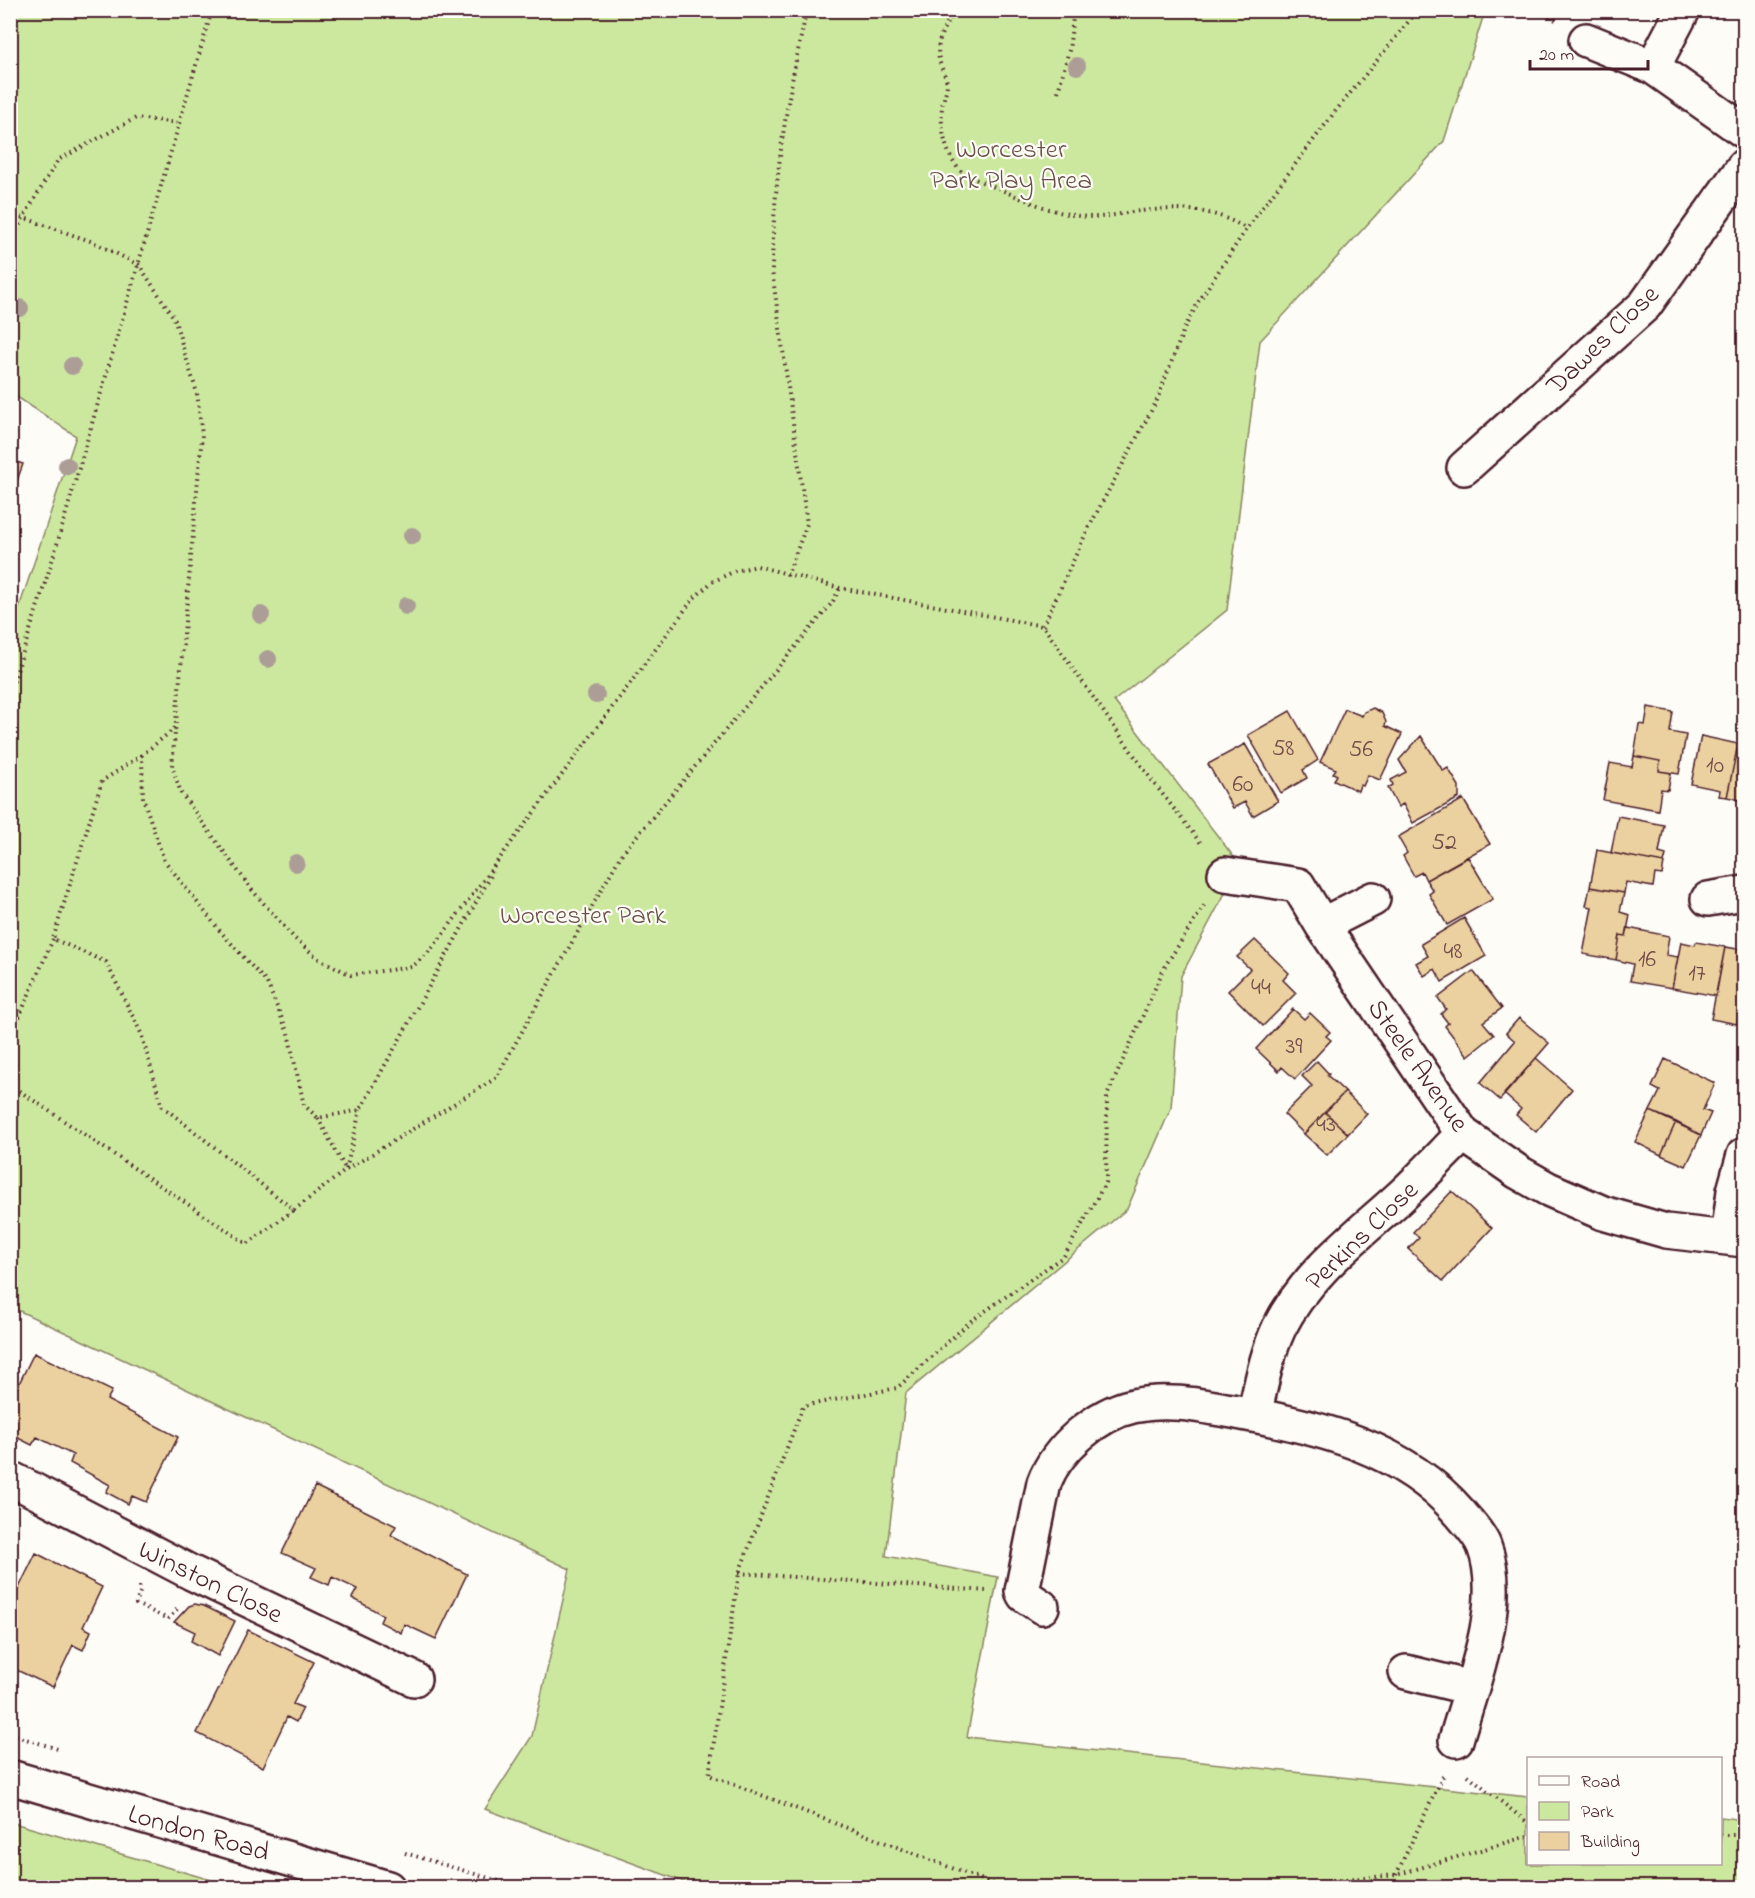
<svg xmlns="http://www.w3.org/2000/svg" width="1755" height="1898" viewBox="0 0 1755 1898" font-family="'Indie Flower',sans-serif">
<rect width="100%" height="100%" fill="#fdfcf7"/>
<filter id="ink" filterUnits="userSpaceOnUse"><feTurbulence type="fractalNoise" baseFrequency=".0167" numOctaves="2"/><feDisplacementMap in="SourceGraphic" scale="12" xChannelSelector="R" yChannelSelector="G"/><feConvolveMatrix kernelMatrix="1 2 1 2 8 2 1 2 1" color-interpolation-filters="sRGB"/></filter>
<g filter="url(#ink)">
<!-- green -->
<path fill="#cce89e" stroke="#8b8464" stroke-width="1.5" d="M11,11H1485L1444,141L1260,341L1227,610L1114,701L1240,865L1181,976L1171,1108L1127,1209L906,1393L886,1556L998,1577L967,1737L1528,1797V1864H1720L1721,1817L1744,1820V1887H698L485,1809L532,1736L570,1569L11,1307V632L76,436L11,393Z
M10,1822L232,1886L237,1887H11Z"/>
<!-- building -->
<path fill="#ebd0a0" stroke="#4a1f2b" stroke-width="1.5" d="M10,460L23,464L10,500Z
M1648,707L1673,712L1670,732L1686,735L1679,774L1659,771L1660,761L1634,756L1639,724L1645,725Z
M1373,708L1382,713L1386,722L1385,726L1402,734L1380,780L1368,775L1363,786L1360,785L1358,791L1334,780L1337,775L1333,773L1336,769L1320,762L1345,709L1362,716L1364,712Z
M1290,711L1318,760L1303,770L1307,778L1281,793L1248,735Z
M1421,736L1443,771L1448,768L1459,786V798L1413,823L1403,804L1398,807L1388,788L1393,785L1391,780L1406,772L1399,760Z
M1701,736L1738,744L1727,797L1719,796L1720,790L1691,784Z
M1245,744L1278,801L1253,816L1245,802L1233,808L1208,764Z
M1738,744L1744,745V801L1727,797Z
M1634,756L1660,761L1659,771L1671,773L1668,790L1661,789L1658,810L1603,800L1610,763L1632,767Z
M1463,799L1490,844L1426,880L1422,872L1414,876L1403,856L1407,853L1398,837Z
M1618,816L1664,825L1659,853L1666,855L1664,863L1611,853Z
M1597,850L1664,863L1662,875L1655,874L1653,887L1626,882L1624,893L1590,887Z
M1468,857L1493,899L1447,925L1429,894L1433,891L1426,880Z
M1590,887L1624,893L1620,912L1630,915L1626,936L1620,935L1616,960L1583,954L1592,907L1586,906Z
M1464,918L1486,956L1442,982L1435,969L1424,976L1416,963L1428,956L1421,944Z
M1628,928L1669,936L1666,955L1678,957L1672,988L1630,981L1633,964L1616,960L1620,935L1626,936Z
M1255,940L1289,973L1283,980L1296,993L1263,1026L1228,991L1250,969L1237,957Z
M1681,942L1695,945L1696,942L1725,947L1716,996L1672,988Z
M1725,947L1744,950V1016L1738,1015L1737,1024L1711,1019Z
M1473,971L1502,1008L1483,1022L1494,1035L1468,1056L1445,1026L1448,1023L1441,1014L1446,1009L1438,998Z
M1293,1009L1304,1019L1310,1013L1330,1032L1326,1036L1331,1040L1295,1079L1282,1067L1279,1071L1256,1049Z
M1519,1018L1549,1043L1500,1100L1480,1083L1515,1041L1506,1033Z
M1536,1058L1572,1089L1536,1132L1516,1115L1521,1109L1504,1094Z
M1665,1059L1715,1083L1703,1110L1711,1113L1701,1135L1650,1111L1660,1091L1652,1087Z
M1317,1061L1329,1074L1327,1075L1345,1092L1304,1134L1284,1114L1312,1086L1302,1076Z
M1345,1092L1367,1114L1348,1134L1325,1112Z
M1650,1111L1676,1122L1661,1155L1635,1142Z
M1325,1112L1348,1134L1327,1155L1304,1134Z
M1676,1122L1701,1135L1686,1166L1661,1155Z
M1452,1191L1492,1228L1443,1281L1408,1249L1419,1238L1413,1232Z
M34,1353L112,1391L107,1400L178,1437L146,1502L132,1496L128,1504L106,1492L110,1485L70,1463L73,1455L37,1437L32,1445L14,1436L18,1428L10,1424V1402Z
M315,1486L396,1526L391,1535L467,1574L436,1639L404,1624L401,1633L380,1622L383,1615L352,1598L357,1589L332,1577L329,1585L311,1577L316,1568L282,1553Z
M36,1553L102,1587L83,1627L91,1631L83,1650L73,1645L53,1687L10,1667V1606Z
M195,1604L204,1606L235,1621L218,1656L191,1641L195,1632L174,1622L189,1606Z
M248,1630L314,1662L293,1704L303,1708L296,1722L287,1717L263,1767L197,1733Z"/>
<g fill="none" stroke-linecap="round" stroke-linejoin="round">
<defs>
<path id="street" d="M1586,40L1653,67L1744,131
M1653,67L1683,10
M1464,468L1645,305L1744,166
M1225,874L1298,885L1322,925L1463,1134L1518,1172L1548,1189L1603,1213L1666,1231L1744,1240
M1708,899L1744,893
M1322,925L1373,899
M1728,1238L1734,1191L1744,1155
M1254,1415C1261,1386 1266,1356 1279,1328C1306,1274 1355,1238 1399,1198C1421,1178 1442,1155 1463,1134
M10,1478L192,1573L414,1679
M1042,1607L1024,1595L1022,1591L1044,1483C1057,1448 1097,1414 1133,1406C1168,1398 1203,1406 1237,1412C1319,1427 1403,1447 1460,1513C1468,1523 1479,1533 1484,1546C1506,1603 1472,1683 1456,1740
M1406,1672L1471,1688"/>
<path id="primary" d="M10,1777L388,1888"/>
</defs>
<!-- street casing -->
<use href="#street" stroke="#4a1f2b" stroke-width="38"/>
<!-- primary casing -->
<use href="#primary" stroke="#4a1f2b" stroke-width="38"/>
<!-- path -->
<path stroke="#4a1f2b" stroke-width="4" stroke-dasharray="1.5 4.5" stroke-linecap="butt" d="M960,10C944,20 934,45 940,63C942,70 947,77 947,85C946,93 943,100 942,107C940,127 946,159 962,172C973,179 987,184 999,189C1030,202 1061,217 1095,217C1111,217 1126,212 1141,211C1180,207 1213,208 1247,229
M1539,10L1557,21
M1058,92L1069,50L1074,10
M10,213L93,242L139,265L174,318L197,393L202,435L172,766L181,793L252,890L295,939L319,959L351,975L412,967L432,949L693,599L712,582L735,571L757,566L840,588L1043,626L1153,782L1203,846
M10,247L23,218L58,160L136,118L179,123
M787,576L807,524L772,271C773,182 787,96 807,10
M1043,626L1087,531L1157,400L1184,329L1199,301L1247,228L1334,113L1418,10
M10,693L53,558L212,10
M175,728L142,755L143,798L164,860L220,931L267,983L288,1033L304,1105L318,1118L360,1110L493,872
M142,755L102,781L53,939L106,962L141,1033L162,1106L294,1210L346,1170L496,1078L621,855L832,603L840,588
M53,939L14,1029L15,1088L247,1244L294,1210
M318,1118L346,1170L360,1110
M739,1573L987,1591
M140,1586V1592L136,1604L168,1619L179,1607
M10,1734L61,1750
M1468,1775L1528,1823
M1720,1835H1744
M405,1853L522,1888
M1396,1875L1444,1774
M1004,1888L709,1775L739,1573L803,1406L897,1388L971,1321L1064,1256L1106,1182L1107,1096L1165,966L1206,903
M1262,1888L1396,1875L1528,1836"/>
<!-- street -->
<use href="#street" stroke="#fdfcf7" stroke-width="33"/>
<!-- primary -->
<use href="#primary" stroke="#fdfcf7" stroke-width="33"/>
</g>
<!-- trees -->
<g fill="#ac9e97">
<circle cx="1077" cy="66" r="9"/>
<circle cx="20" cy="308" r="9"/>
<circle cx="72" cy="366" r="9"/>
<circle cx="67" cy="466" r="9"/>
<circle cx="412" cy="536" r="9"/>
<circle cx="406" cy="606" r="9"/>
<circle cx="261" cy="615" r="9"/>
<circle cx="268" cy="659" r="9"/>
<circle cx="596" cy="695" r="9"/>
<circle cx="296" cy="863" r="9"/>
</g>
</g>
<g text-anchor="middle" stroke-width="4.5" stroke-linejoin="round" paint-order="stroke">
<!-- number labels -->
<g font-size="24" fill="#724b48">
<text x="1283" y="755">58</text>
<text x="1361" y="756">56</text>
<text x="1715" y="772">10</text>
<text x="1243" y="791">60</text>
<text x="1444" y="849">52</text>
<text x="1453" y="958">48</text>
<text x="1647" y="966">16</text>
<text x="1697" y="980">17</text>
<text x="1261" y="994">44</text>
<text x="1294" y="1053">39</text>
<text x="1326" y="1131">43</text>
</g>
<!-- park labels -->
<g font-size="27" fill="#6a5148" stroke="#fdfcf7">
<text x="1011" y="157">Worcester<tspan x="1011" dy="31">Park Play Area</tspan></text>
<text x="583" y="923">Worcester Park</text>
</g>
<!-- street labels -->
<g font-size="27" fill="#4a1f2b" stroke="#fdfcf7">
<text transform="translate(1602 339) rotate(-44)" y="9">Dawes Close</text>
<text transform="translate(1419 1065) rotate(55)" y="9">Steele Avenue</text>
<text transform="translate(1361 1235) rotate(-44)" y="9">Perkins Close</text>
<text transform="translate(211 1581) rotate(26)" y="9">Winston Close</text>
<text transform="translate(199 1832) rotate(16)" y="9">London Road</text>
</g>
</g>
<!-- margin -->
<rect width="1755" height="1898" fill="none" stroke="#fdfcf7" stroke-width="36"/>
<rect x="18" y="18" width="1719" height="1862" fill="none" stroke="#4a1f2b" stroke-width="2" filter="url(#ink)"/>
<!-- legend -->
<rect x="1527" y="1757" width="195" height="108" fill="#fdfcf7" stroke="#b5a4a5" stroke-width="1.5"/>
<rect x="1539" y="1776" width="30" height="9" fill="#fdfcf7" stroke="#b5a4a5" stroke-width="1.5"/>
<text x="1581" y="1787" font-size="18" fill="#4a1f2b">Road</text>
<rect x="1539" y="1802" width="30" height="18" fill="#cce89e" stroke="#b5a4a5" stroke-width="1.5"/>
<text x="1581" y="1817" font-size="18" fill="#4a1f2b">Park</text>
<rect x="1539" y="1832" width="30" height="18" fill="#ebd0a0" stroke="#b5a4a5" stroke-width="1.5"/>
<text x="1581" y="1847" font-size="18" fill="#4a1f2b">Building</text>
<!-- scale -->
<path d="M1530 60v9h118v-9" fill="none" stroke="#4a1f2b" stroke-width="3"/>
<text x="1539" y="60" font-size="18" fill="#4a1f2b" stroke="#fdfcf7" stroke-width="4.5" paint-order="stroke">20 m</text>
</svg>
